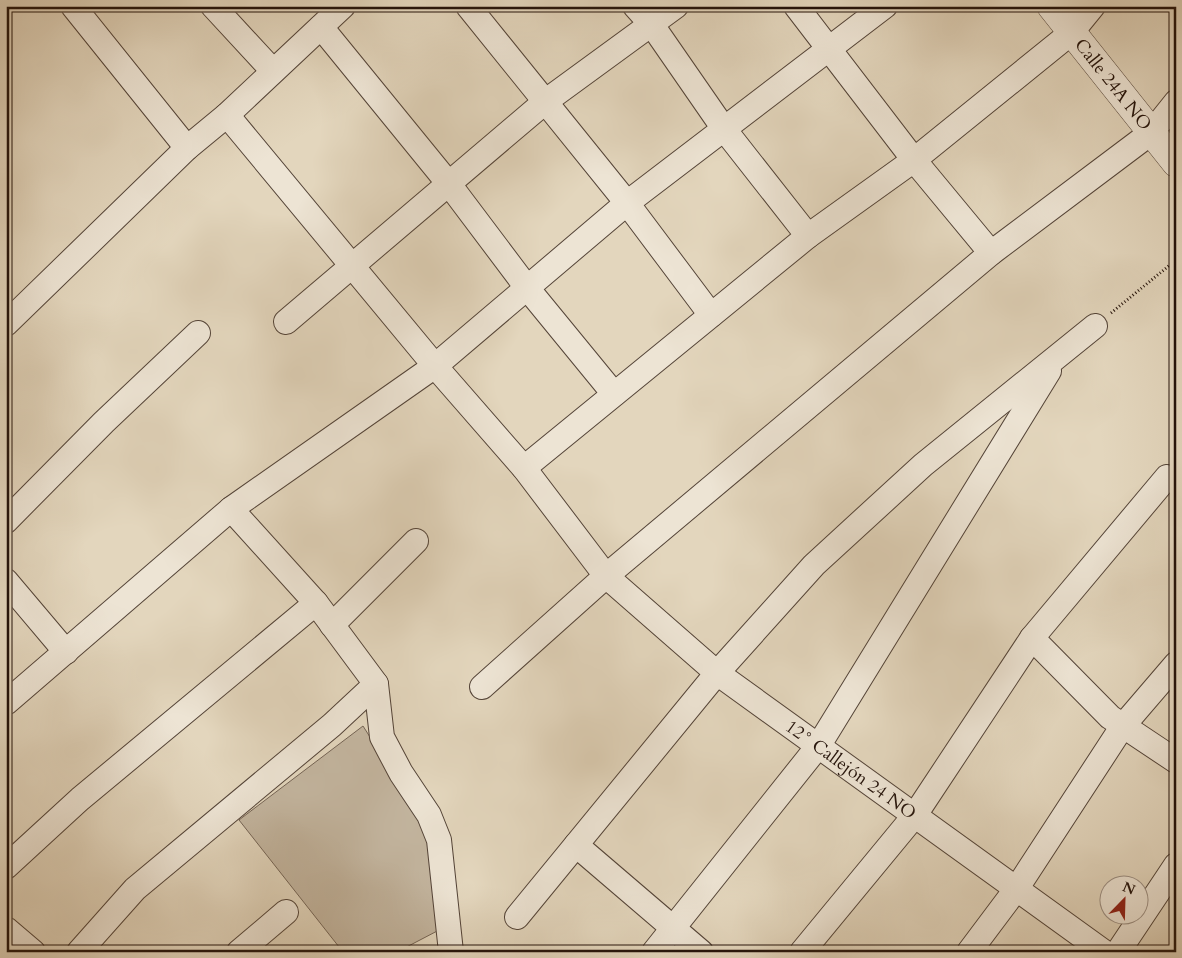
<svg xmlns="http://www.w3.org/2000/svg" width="1182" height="958" viewBox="0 0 1182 958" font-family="Cardo,serif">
<rect width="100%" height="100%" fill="#e3d6bd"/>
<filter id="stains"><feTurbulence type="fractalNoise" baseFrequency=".004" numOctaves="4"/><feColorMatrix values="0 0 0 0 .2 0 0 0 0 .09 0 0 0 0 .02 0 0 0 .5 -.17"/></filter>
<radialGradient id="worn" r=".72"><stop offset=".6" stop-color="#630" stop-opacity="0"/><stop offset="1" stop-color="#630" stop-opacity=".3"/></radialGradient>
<!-- green -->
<path fill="#c3b59f" stroke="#746455" d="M363,726L432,835L441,929L397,952H343L239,820Z"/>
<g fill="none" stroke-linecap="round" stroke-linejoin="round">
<defs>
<g id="minor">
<path d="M73,6L187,148L227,115L343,6"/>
<path d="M213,6L273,71"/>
<path d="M468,6L627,203L711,315"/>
<path d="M635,6L652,25L724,129L808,236"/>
<path d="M796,6L914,160L991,253"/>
<path d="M321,27L449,184L528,289L614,394"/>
<path d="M227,115L435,366L524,468L606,576L991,253L1152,132L1176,102"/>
<path d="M286,322L546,101L676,6"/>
<path d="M6,324L187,148"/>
<path d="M524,468L808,236L914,160L1071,33L1093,6"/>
<path d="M231,509L316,603L376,684L382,737L401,773L429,815L439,840L451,952"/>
<path d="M6,521L104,422L198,333"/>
<path d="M6,581L66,652"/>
<path d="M332,625L416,541"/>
<path d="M1032,638L1110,717L1176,761"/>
<path id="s1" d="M482,687L606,576L717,673L1104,952"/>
<path d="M6,703L231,509L435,366L627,203L885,6"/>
<path d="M576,845L701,952"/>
<path d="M6,867L80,799L316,603"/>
<path d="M517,917L717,673L814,565L923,465L1095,326"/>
<path d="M6,929L33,952"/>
<path d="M79,952L135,889L332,725L376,684"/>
<path d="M239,952L286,912"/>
<path d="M654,952L819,745L1049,371"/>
<path d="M802,952L915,815L1032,638L1167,477"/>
<path d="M969,952L1017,888L1122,727L1176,664"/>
<path d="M1118,952L1176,865"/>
</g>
<g id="tertiary">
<path id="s2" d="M1051,6L1176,163"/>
</g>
</defs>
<!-- minor casing -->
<use href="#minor" stroke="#544438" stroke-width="26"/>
<!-- tertiary casing -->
<use href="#tertiary" stroke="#544438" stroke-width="29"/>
<!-- path -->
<path stroke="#24130b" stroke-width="3" stroke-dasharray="1 2.5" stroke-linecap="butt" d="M1111,313L1176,260"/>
<!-- minor -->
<use href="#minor" stroke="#ede4d4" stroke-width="24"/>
<!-- tertiary -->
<use href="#tertiary" stroke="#ede4d4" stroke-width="28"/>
</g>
<g text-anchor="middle" stroke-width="4.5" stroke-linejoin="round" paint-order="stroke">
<!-- street labels -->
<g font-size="18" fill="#24130b" stroke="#ede4d4">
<text dy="6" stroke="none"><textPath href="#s2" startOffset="100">Calle 24A NO</textPath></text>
<text dy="6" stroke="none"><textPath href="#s1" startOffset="479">12° Callejón 24 NO</textPath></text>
</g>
</g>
<!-- margin -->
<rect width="1182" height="958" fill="none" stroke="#e3d6bd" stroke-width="25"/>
<rect x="8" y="8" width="1167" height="943" fill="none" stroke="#24130b" stroke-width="2.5"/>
<rect x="12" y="12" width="1157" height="933" fill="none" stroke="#24130b"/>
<!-- north arrow -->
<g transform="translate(1124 900) rotate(23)"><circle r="24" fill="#ede4d4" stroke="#9d9084"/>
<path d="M0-4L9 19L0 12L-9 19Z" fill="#8f2418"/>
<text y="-8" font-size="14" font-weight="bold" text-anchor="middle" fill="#24130b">N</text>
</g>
<rect width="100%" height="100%" filter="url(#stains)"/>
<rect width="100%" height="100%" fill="url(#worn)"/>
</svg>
